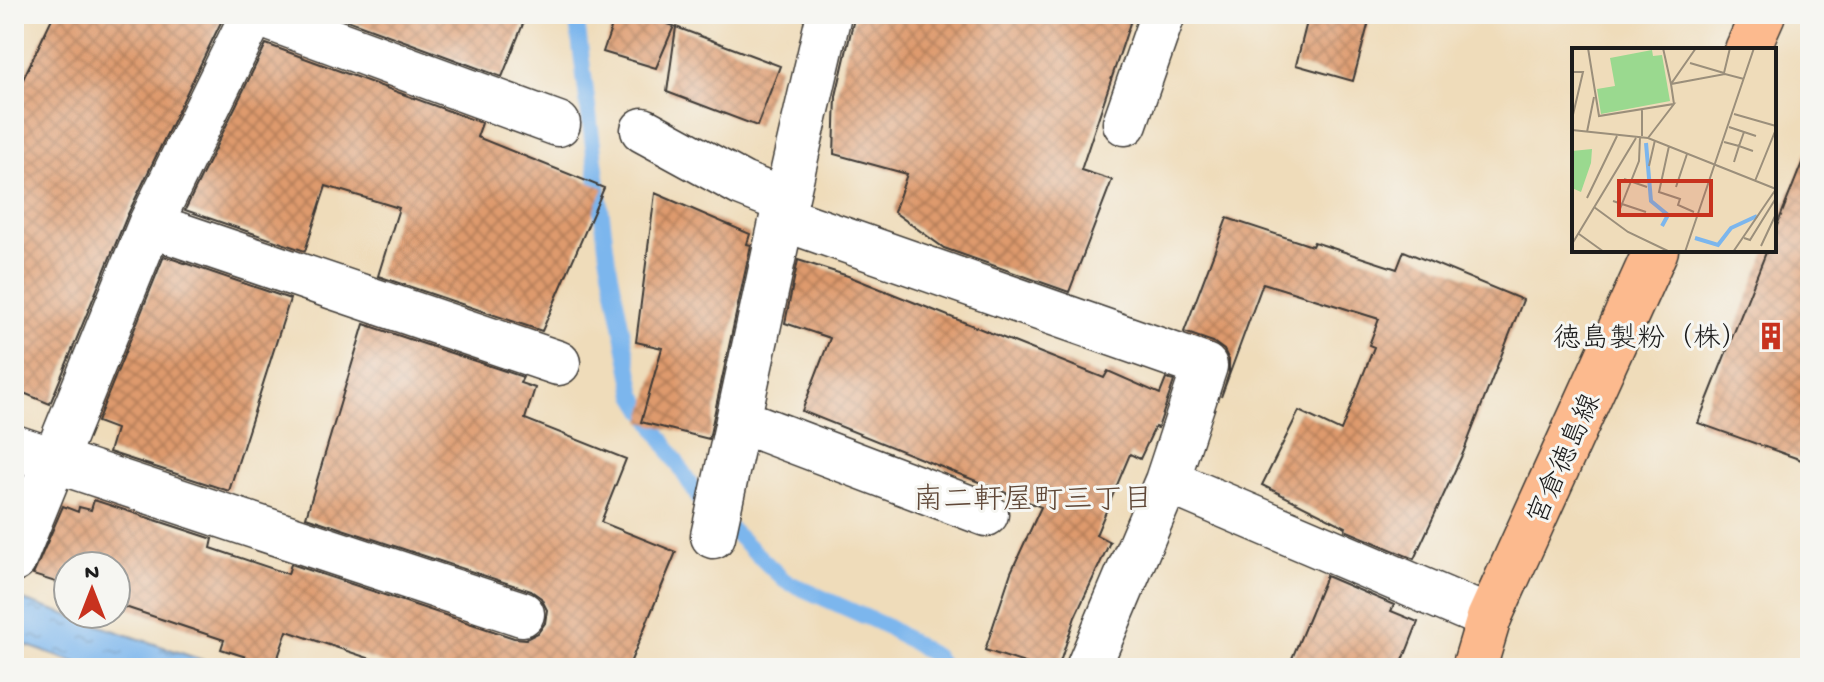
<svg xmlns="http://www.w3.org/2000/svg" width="1824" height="682" viewBox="0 0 1824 682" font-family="'Gochi Hand','Klee One',sans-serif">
<defs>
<pattern id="water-ripples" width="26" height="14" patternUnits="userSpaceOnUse" patternTransform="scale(2)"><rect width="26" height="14" fill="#7cb6ed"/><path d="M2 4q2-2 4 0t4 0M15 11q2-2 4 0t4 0" fill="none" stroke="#6593bf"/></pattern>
<pattern id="building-cross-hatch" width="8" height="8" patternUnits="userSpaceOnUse" patternTransform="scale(2)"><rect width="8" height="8" fill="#de9a6d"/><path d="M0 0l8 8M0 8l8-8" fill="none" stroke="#b37d59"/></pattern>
</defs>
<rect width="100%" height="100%" fill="#f6f6f2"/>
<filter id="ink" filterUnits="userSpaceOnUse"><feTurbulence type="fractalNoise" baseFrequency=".0125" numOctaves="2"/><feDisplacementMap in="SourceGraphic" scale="16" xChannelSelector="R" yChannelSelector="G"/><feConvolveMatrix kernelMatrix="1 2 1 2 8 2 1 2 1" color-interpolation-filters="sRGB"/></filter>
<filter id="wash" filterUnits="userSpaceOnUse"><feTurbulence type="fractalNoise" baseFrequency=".006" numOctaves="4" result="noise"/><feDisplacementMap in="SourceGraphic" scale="32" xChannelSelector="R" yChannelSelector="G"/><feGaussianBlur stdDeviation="1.8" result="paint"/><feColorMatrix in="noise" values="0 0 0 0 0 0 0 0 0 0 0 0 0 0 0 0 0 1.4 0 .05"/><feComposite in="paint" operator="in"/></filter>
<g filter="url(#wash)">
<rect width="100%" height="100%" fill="#efdcba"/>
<!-- water -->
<path fill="url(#water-ripples)" stroke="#4c6984" stroke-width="2" d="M14,597L226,668H91L14,641Z"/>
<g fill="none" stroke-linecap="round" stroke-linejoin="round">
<!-- stream -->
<path stroke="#7cb6ed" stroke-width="16" d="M576,14L607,254L635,395L700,500L785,581L886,626L936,657L943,668"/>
</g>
<g id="blocks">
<!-- building -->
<path fill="url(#building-cross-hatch)" d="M54,14H225L127,216L50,404L14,389V98Z
M331,14H498L523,24L502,77Z
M616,14H639L674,26L656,68L603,52Z
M855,14H1133L1081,170L1112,180L1069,292L944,248L894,212L907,174L834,154L836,96Z
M1309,14H1371L1353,81L1296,65Z
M676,27L780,66L757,126L667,92Z
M266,44L482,123L477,137L604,188L542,331L378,276L399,208L326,186L305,251L185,210Z
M1808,148H1810V463L1698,423L1767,250H1774V233Z
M655,193L750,234L747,244L751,245L709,439L641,422L662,348L636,342Z
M1227,218L1312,246L1314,242L1397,269L1404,251L1523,300L1463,453L1414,559L1345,530L1346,527L1262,485L1299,411L1341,431L1374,347L1369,345L1379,319L1263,283L1221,397L1229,373V360L1224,350L1213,342L1184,332Z
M164,256L290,299L229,491L109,452L116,429L97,422Z
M798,260L848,276L1104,378L1108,371L1160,394L1166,379L1174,381L1158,428L1155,427L1140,459L1130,454L1096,535L1110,542L1075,617L1058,668H1040L985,650L1011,572L1041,507L802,411L830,338L785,323Z
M364,324L523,377L520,383L535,388L525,419L626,459L601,522L676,552L628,668H398L287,631L275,666L221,649L224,640L116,604V566H68V586L33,575L63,506L78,512L79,507L91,510L94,500L213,539L211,548L288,574L291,564L514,638L526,639L538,633L545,623L547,610L541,598L531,591L306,517Z
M1326,576L1394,605L1391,611L1418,622L1400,668H1288Z"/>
</g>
</g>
<g filter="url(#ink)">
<use href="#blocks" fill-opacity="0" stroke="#3c3934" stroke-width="2"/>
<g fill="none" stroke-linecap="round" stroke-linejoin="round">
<defs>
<path id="minor" d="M258,14L558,124
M829,14L782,218L1205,366L1167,481L1489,618
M1125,123L1163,14
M643,130L742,184L785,201
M150,225L558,363
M738,420L986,514
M14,447L522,614
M713,536L782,218
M14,560L150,225L253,14
M1088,668L1167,481"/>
<path id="major" d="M1747,50L1763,14
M1474,668L1489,618L1656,250"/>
</defs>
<!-- minor casing -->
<use href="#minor" stroke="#3c3934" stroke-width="47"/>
<!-- major casing -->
<use href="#major" stroke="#3c3934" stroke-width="47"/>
<!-- minor -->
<use href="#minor" stroke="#fff" stroke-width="44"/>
<!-- major -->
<use href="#major" stroke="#fcba8e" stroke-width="44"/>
</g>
</g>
<!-- icons -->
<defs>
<symbol id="building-bare" viewBox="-9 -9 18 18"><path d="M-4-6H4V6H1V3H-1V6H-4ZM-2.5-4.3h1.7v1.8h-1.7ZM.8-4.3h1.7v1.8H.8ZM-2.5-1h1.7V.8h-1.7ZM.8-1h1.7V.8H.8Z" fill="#c8321e" stroke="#f6f6f2" stroke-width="2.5" paint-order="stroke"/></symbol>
</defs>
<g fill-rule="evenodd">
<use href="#building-bare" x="1751" y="316" width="40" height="40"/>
</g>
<g text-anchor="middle" stroke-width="6" stroke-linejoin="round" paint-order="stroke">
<!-- poi labels -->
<g font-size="28" fill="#1c1c1c" stroke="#f6f6f2" text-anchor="end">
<text x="1749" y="346">徳島製粉（株）</text>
</g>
<!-- street labels -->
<g font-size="28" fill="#1c1c1c" stroke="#f6f6f2">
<text transform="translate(1562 458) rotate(-66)" y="10">宮倉徳島線</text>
</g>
<!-- neighbourhood labels -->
<g font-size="30" fill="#604838" stroke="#f6f6f2">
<text x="1033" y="508">南二軒屋町三丁目</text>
</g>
</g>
<!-- overview -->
<g transform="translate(1572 48)">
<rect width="204" height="204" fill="#efdcba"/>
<path d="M80,2L81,8L90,7L98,53L29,66L25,41L43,38L38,10ZM20,101L19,115L9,144L0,140V103Z" fill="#9ad98f"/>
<path fill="none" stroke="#7cb6ed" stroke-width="4" d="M74,95L79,153L96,167L90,178M123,190L146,197L159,180L185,168"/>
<path fill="none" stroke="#9b8f7b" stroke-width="2" d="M16,0L27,68L102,56L76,90M91,0L99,36L153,26L172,31M118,15L152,25M0,24H11L0,71M152,25L158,0M102,56L99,36L124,0M70,62V88M162,66L204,78M157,79L184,88M0,82L76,90L204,141M15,84L22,49M152,94L167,98L172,84M97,98L87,144L108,151L106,157L122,164M162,114L167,98L181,103M77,118L83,92M52,131L75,139M183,133L204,81M104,139L115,106M15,150L45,88M41,153L74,164M22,159L56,184L98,204M48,161L67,113L68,89M7,186L32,204M172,190L178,192L204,150M0,196L64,90M189,198L204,166M113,204L182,0M161,204L204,141"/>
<path fill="#c8321e" fill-opacity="0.15" stroke="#c8321e" stroke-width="4" d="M47,133H139V167H47Z"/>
<rect width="204" height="204" fill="none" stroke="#1c1c1c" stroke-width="4"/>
</g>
<!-- margin -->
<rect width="1824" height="682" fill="none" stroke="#f6f6f2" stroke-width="48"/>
<!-- north arrow -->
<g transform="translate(92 590)"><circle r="38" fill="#f6f6f2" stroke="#9f9f9c" stroke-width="2"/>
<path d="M0-6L14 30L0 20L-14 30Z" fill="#c8321e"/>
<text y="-12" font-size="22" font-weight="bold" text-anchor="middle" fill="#1c1c1c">N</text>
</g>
</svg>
